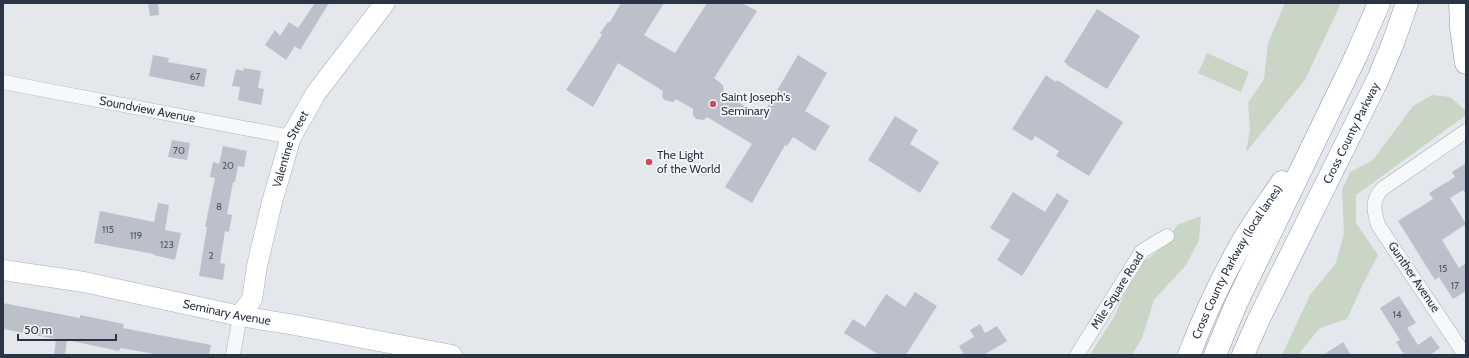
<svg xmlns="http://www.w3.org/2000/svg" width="1469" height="358" viewBox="0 0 1469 358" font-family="Cabin,sans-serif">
<rect width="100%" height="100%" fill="#e4e7ec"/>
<!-- green -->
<path fill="#c9d6c5" d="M1285,3H1341L1305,80L1246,152L1250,129L1248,103L1264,79L1268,43Z
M1207,53L1249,72L1241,92L1198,73Z
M1432,95L1450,97L1466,111V115L1356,195V223L1378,255L1362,286L1347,319L1320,328L1300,352L1301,355H1282L1310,295L1336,263L1344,233L1342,190L1350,172L1373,160L1413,106Z
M1201,216L1199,240L1186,265L1154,300L1142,338L1132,355H1090L1114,317L1137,267L1164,246L1177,225Z"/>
<!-- building -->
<path fill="#bbc0ca" d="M148,3H158L159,15L150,16Z
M315,3H329L300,50L295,46L286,60L265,45L275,30L280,36L289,22L298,28Z
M621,3H664L644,35L675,53L707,3H742L757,11L714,78L723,85L724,94L762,116L798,55L827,73L805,111L830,126L815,151L793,137L787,146L785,145L752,203L725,187L752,144L707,117L704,120L696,119L693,115V109L676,99L673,102L664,100L662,96L663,91L618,63L593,107L566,90L602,35L600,33L608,22H610Z
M1097,9L1140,36L1107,89L1067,65V64L1064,62Z
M153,55L169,58L168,62L207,69L204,87L149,76Z
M244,68L261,71L258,88L264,89L261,105L238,100L240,87L232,86L236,69L243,71Z
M1046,75L1056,82L1057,80L1123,122L1089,176L1056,156L1059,151L1035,136L1032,141L1012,129Z
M895,116L918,130L910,144L939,162L920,193L868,160Z
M172,140L190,143L187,160L168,157Z
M223,146L247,151L244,167L238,166L235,182H233L227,214L232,215L229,232L225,231L220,263L225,264L223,280L199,276L207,227H205L215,178L210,177L213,162L219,164Z
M1466,163V195L1463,190L1450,198L1466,224L1442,240L1459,268L1466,263V291L1453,299L1439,277L1435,280L1398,221L1433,199L1429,193L1455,177L1452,172Z
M1013,192L1045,212L1057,193L1069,201L1022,276L997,260L1010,240L990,228Z
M158,203L169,205L165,230L181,233L175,260L153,255L154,254L94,243L100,211L154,222Z
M915,292L937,306L906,355H879L844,333L853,319L865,327L886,294L905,307Z
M1399,296L1416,323L1407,328L1418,345L1431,336L1440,348L1430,355H1401L1407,351L1403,353L1396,342L1400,340L1380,308Z
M3,303L80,318V315L124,324L123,328L211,345L209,355H161L120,348L119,351L67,340L65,355H54L56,339L3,329Z
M980,324L985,333L997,326L1007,341L984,355H964L959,346L974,337L970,330Z
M1343,342L1351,355H1323Z"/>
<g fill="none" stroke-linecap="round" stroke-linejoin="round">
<defs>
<g id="street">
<path id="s1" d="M3,82L291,137"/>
<path d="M233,355L240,316"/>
<path id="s2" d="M1077,355L1142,251L1167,236"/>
<path d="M1465,355L1378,225C1374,210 1371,202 1382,189L1466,131"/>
</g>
<g id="secondary">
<path id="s3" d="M3,270L84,282L240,316L295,325L452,355"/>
<path id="s4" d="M240,316L252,299L257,266L272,202L291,137L316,93L385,3"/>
</g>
<g id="highway">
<path d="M1460,3L1461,28L1466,63"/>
<path id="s5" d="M1189,355C1203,318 1220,281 1240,246C1252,224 1268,203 1282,182"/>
<path d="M1215,355L1236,304L1356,56L1379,3"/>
<path id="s6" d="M1243,355L1258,321L1378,79L1393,43L1407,3"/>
</g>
</defs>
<!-- street casing -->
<use href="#street" stroke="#a9aeb7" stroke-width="15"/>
<!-- secondary casing -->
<use href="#secondary" stroke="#a9aeb7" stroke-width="21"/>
<!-- highway casing -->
<use href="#highway" stroke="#8b94a3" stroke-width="23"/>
<!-- street -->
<use href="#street" stroke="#f7f8fa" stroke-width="14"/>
<!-- secondary -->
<use href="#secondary" stroke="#fff" stroke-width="20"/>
<!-- highway -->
<use href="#highway" stroke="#fff" stroke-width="22"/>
</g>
<!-- markers -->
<g fill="#d1495b" stroke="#f4f6f9" stroke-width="1.5">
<circle cx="713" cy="104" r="4"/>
<circle cx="649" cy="162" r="4"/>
</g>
<g text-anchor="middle" stroke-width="3.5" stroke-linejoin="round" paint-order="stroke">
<!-- number labels -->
<g font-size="10" fill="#4f5766">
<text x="195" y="80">67</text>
<text x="179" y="154">70</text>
<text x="228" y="169">20</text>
<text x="219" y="210">8</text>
<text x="108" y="233">115</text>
<text x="136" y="239">119</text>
<text x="167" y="248">123</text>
<text x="211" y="259">2</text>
<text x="1443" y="272">15</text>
<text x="1455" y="289">17</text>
<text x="1397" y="318">14</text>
</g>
<!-- poi labels -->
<g font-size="12" fill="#2b3445" stroke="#f4f6f9" text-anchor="start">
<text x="721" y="101">Saint Joseph's<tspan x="721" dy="14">Seminary</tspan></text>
<text x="657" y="159">The Light<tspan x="657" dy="14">of the World</tspan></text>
</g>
<!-- street labels -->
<g font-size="12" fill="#2b3445" stroke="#f4f6f9">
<text dy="4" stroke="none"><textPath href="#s1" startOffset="147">Soundview Avenue</textPath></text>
<text dy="4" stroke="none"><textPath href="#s6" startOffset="247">Cross County Parkway</textPath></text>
<text dy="4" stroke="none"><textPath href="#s4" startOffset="176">Valentine Street</textPath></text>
<text dy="4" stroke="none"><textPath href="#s5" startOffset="105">Cross County Parkway (local lanes)</textPath></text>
<text transform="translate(1414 277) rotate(56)" y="4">Gunther Avenue</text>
<text dy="4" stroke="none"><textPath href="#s2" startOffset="76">Mile Square Road</textPath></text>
<text dy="4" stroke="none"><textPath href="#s3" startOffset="228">Seminary Avenue</textPath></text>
</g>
</g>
<!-- border -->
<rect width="1469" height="358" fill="none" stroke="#2b3445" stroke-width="8"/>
<!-- scale -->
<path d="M18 334v6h98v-6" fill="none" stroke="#2b3445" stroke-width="2"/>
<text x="24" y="334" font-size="12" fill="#2b3445" stroke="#f4f6f9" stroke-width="3" paint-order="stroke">50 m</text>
</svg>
